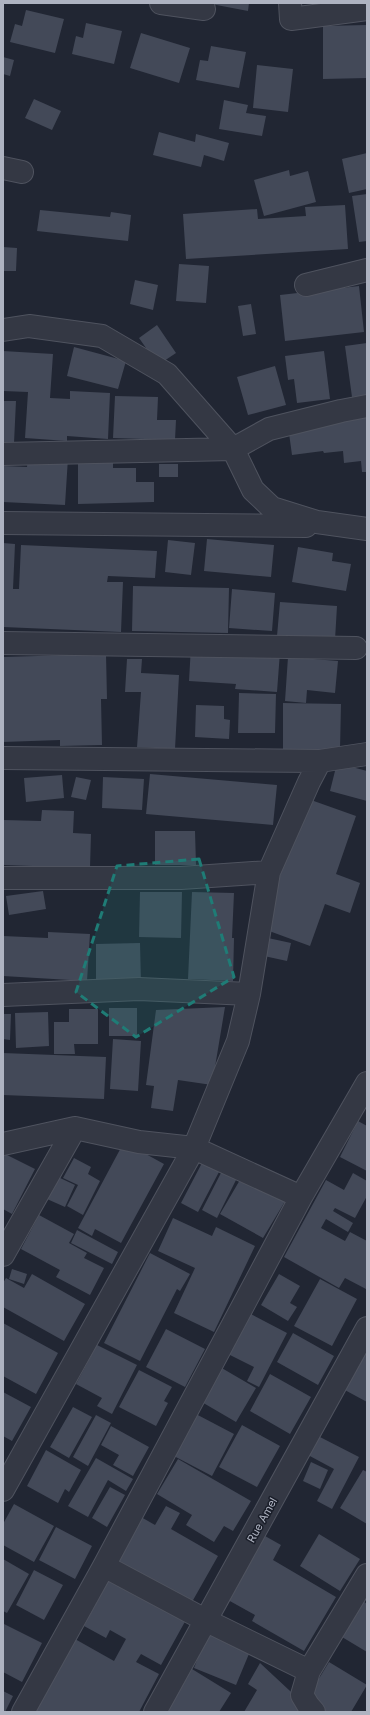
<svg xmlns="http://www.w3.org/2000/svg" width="370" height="1715" viewBox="0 0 370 1715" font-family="Inter,sans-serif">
<rect width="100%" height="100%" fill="#212633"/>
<!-- building -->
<path fill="#434958" d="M206,3H249L248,11Z
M26,10L64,19L55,53L10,42L15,24L22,26Z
M86,23L122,31L114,64L72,54L76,36L83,38Z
M367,25V78L323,79V26Z
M141,33L190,48L179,83L130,68Z
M211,46L246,52L239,88L196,80L200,60L208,61Z
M3,57L14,60L10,76L3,74Z
M257,65L293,69L288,112L253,108Z
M34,99L61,111L52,130L25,118Z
M224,100L248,105L246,113L266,116L262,136L219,129Z
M159,132L195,142L196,134L229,143L224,161L204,155L201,167L153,155Z
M367,153V189L349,193L342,159Z
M289,170L290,176L308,171L316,202L264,216L254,180Z
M367,194V241L359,242L352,196Z
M345,205L348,249L186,259L183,214L257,209L258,219L306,216L305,207Z
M40,210L110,217L111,212L131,215L128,241L37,231Z
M3,247L17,248L16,271H3Z
M179,264L209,266L206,303L176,301Z
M135,280L158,285L153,310L130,304Z
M359,286L364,332L285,341L280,295Z
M251,304L256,334L243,336L238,306Z
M157,325L176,353L158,365L139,338Z
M367,343V395L352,397L345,346Z
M74,347L126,361L118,389L67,376Z
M3,351L53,354L50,398L70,399V391L110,393L108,439L67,436V441L25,438L28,392L3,391Z
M324,351L330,399L297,403L294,379L288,380L285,356Z
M275,366L286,405L248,415L237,377Z
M115,396L158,397L157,420H176L175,440L113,438Z
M3,401H16L14,443L3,442Z
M367,415V472H362L361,461L344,463L343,451L324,453L323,451L292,455L288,426Z
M28,456L68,458L65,505L3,502V466L27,467Z
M78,463H113V468H136V482H154V502L78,504Z
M159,464H178V477H159Z
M207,539L274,545L271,577L204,571Z
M168,540L195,543L191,575L165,572Z
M3,543L15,544L13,589H19L21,545L157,551L155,578L108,576L107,582H123L121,632L3,627Z
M298,547L333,553L332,561L351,564L346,591L292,582Z
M133,586L229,588L228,633L132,631Z
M232,589L275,593L272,631L229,628Z
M280,602L337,606L335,640L277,636Z
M191,646L280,652L277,692L235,689L236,684L189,681Z
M106,654L107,699H101L102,745L60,746V740L3,742V657Z
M288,657L338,661L335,693L307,690L306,703L285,701Z
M127,659H142L141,673L179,675L175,749L137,747L141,692H125Z
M239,693L276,694L275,733H238Z
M283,703L341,704L340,750L283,749Z
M196,705L224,706V719L230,720L229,739L195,737Z
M337,763L367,771V801L330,791Z
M150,774L277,785L273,825L146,814Z
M62,775L64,798L26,802L24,778Z
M76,777L91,780L86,800L71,797Z
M103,777L144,779L142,810L102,808Z
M311,800L356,816L336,874L360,883L350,913L325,904L310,946L261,928L301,818Z
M42,810L74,811L73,833L91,834L90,868L3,865V820L41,821Z
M155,831H195L196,865H155Z
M43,891L46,909L9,915L6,896Z
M140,892H182L181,938L139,937Z
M192,892L234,893L232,938H234L233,981L188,979Z
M48,932L90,934L87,981L3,976V936L48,938Z
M268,938L291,943L287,961L264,956Z
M140,943L141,983L96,985V944Z
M225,1007L212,1085L178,1080L173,1111L151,1108L154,1086L146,1085L156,1010Z
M109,1008H137V1036H109Z
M69,1009H98V1044H74L75,1054H54V1022H69Z
M48,1012L49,1046L16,1048L15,1013Z
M3,1014H11L10,1040L3,1039Z
M113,1039L141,1041L138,1091L110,1089Z
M3,1053L106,1057L104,1099L3,1095Z
M358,1121L367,1126V1171L340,1157Z
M124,1142L164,1164L121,1243L95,1229L92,1236L78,1228Z
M3,1153L35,1169L12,1214L3,1209Z
M74,1158L91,1167L88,1174L100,1181L83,1215L67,1206L78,1185L63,1178Z
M203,1161L220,1170L198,1212L181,1203Z
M223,1169L238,1176L217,1218L202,1210Z
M244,1173L287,1198L263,1238L220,1214Z
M353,1173L367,1181V1196L355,1218L335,1208L333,1211L353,1223L348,1232L326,1219L321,1228L345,1241L350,1232L367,1241L366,1289L345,1278L339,1288L284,1257L326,1180L344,1190Z
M58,1177L75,1185L65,1207L47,1199Z
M39,1215L74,1234L69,1243L87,1253L84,1258L104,1268L90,1295L56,1277L60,1270L21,1249Z
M173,1218L212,1236L216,1227L255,1246L214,1332L174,1313L195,1268L158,1251Z
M77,1230L118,1252L112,1264L71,1243Z
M150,1253L190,1274L180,1291L177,1289L140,1361L104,1343Z
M12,1269L27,1274L24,1284L9,1279Z
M32,1274L85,1304L64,1341L3,1307V1283L6,1278L24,1288Z
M279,1274L300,1286L290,1303L297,1307L288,1321L261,1305Z
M320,1279L357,1299L332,1346L294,1326Z
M249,1313L287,1333L259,1387L247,1381L254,1367L228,1354Z
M3,1323L58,1353L36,1394L3,1376Z
M166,1329L205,1349L185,1387L146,1367Z
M293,1333L334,1356L318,1385L277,1362Z
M97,1345L137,1365L112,1414L97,1406L102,1398L76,1384Z
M367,1348V1402L343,1389Z
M220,1367L256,1388L236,1422L200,1401Z
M139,1370L172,1387L164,1401L168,1403L156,1426L119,1407Z
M270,1374L311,1397L290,1434L250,1411Z
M3,1392L31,1407L12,1441L3,1436Z
M73,1407L92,1417L69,1458L50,1447Z
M194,1413L234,1434L212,1476L172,1455Z
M96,1415L111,1423L88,1466L73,1457Z
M242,1425L280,1446L257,1487L219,1467Z
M111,1426L149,1447L133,1476L113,1465L119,1455L101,1445Z
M318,1436L359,1457L332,1509L317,1501L334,1469L308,1455Z
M46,1450L81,1470L69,1492L65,1489L58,1503L27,1486Z
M96,1458L133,1479L126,1491L108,1480L88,1517L68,1506Z
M178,1459L251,1501L233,1531L224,1526L214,1542L186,1525L192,1515L157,1494Z
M311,1462L328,1470L320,1489L303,1481Z
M363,1470L367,1472V1524L340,1508Z
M110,1487L125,1495L107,1527L92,1518Z
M14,1504L54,1526L34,1562L3,1545V1524Z
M166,1506L180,1513L171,1529L218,1556L188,1609L113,1567L141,1517L155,1525Z
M56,1527L92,1546L75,1579L39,1560Z
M319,1534L360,1559L340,1591L300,1566Z
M265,1536L281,1545L273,1560L336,1597L304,1651L252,1621L255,1615L228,1600Z
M3,1559L29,1574L7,1613L3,1611Z
M34,1570L63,1585L44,1620L16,1605Z
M111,1576L187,1618L161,1665L141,1654L136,1662L159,1674L139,1712H35L75,1639L114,1661L126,1639L110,1630L106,1638L84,1626Z
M363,1601L367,1604V1652L342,1637Z
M4,1624L42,1643L22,1682L3,1672Z
M208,1631L251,1649L236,1685L194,1668Z
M329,1662L367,1685L351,1712H325L306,1700Z
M260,1663L304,1704L300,1712H244L257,1690L248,1684Z
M192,1669L231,1693L219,1712H167Z
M3,1691L13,1696L5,1712H3Z"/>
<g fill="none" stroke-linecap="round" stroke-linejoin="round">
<defs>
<path id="minor" d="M161,3L204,9
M290,3L291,19L367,9
M3,168L22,172
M306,285L367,270
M3,330L29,326L102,336L167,374L233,449L253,490L272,508L317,522L367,529
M3,454L233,449L269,429L341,411L367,406
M3,523L306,526
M3,643L356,648
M3,758L320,761L367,754
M3,878H181L269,872
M3,995L139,989L249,994
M3,1144L75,1128L139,1142L194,1148L301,1197
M3,1255L75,1128
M3,1490L194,1148L238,1041L249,994L269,872L309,782L320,761
M104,1566L207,1621L309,1671
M23,1712L104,1566L301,1197L367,1083
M155,1712L367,1328
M314,1712L308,1705L302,1695L309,1671L367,1575"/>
</defs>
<!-- minor casing -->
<use href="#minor" stroke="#4f535f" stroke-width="24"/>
<!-- minor -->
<use href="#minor" stroke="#343844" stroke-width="22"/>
</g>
<!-- marked area -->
<path fill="#1f7c76" fill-opacity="0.2" stroke="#1f7c76" stroke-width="3" stroke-dasharray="8 5" stroke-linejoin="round" d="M199,859L234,977L136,1037L76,992L117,866Z"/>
<g text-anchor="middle" stroke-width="3" stroke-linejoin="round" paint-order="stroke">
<!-- street labels -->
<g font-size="11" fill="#aeb3c1" stroke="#1a1e29">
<text transform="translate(262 1520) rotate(-61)" y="4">Rue Amel</text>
</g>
</g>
<!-- border -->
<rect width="370" height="1715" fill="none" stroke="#aeb3c1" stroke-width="8"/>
</svg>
